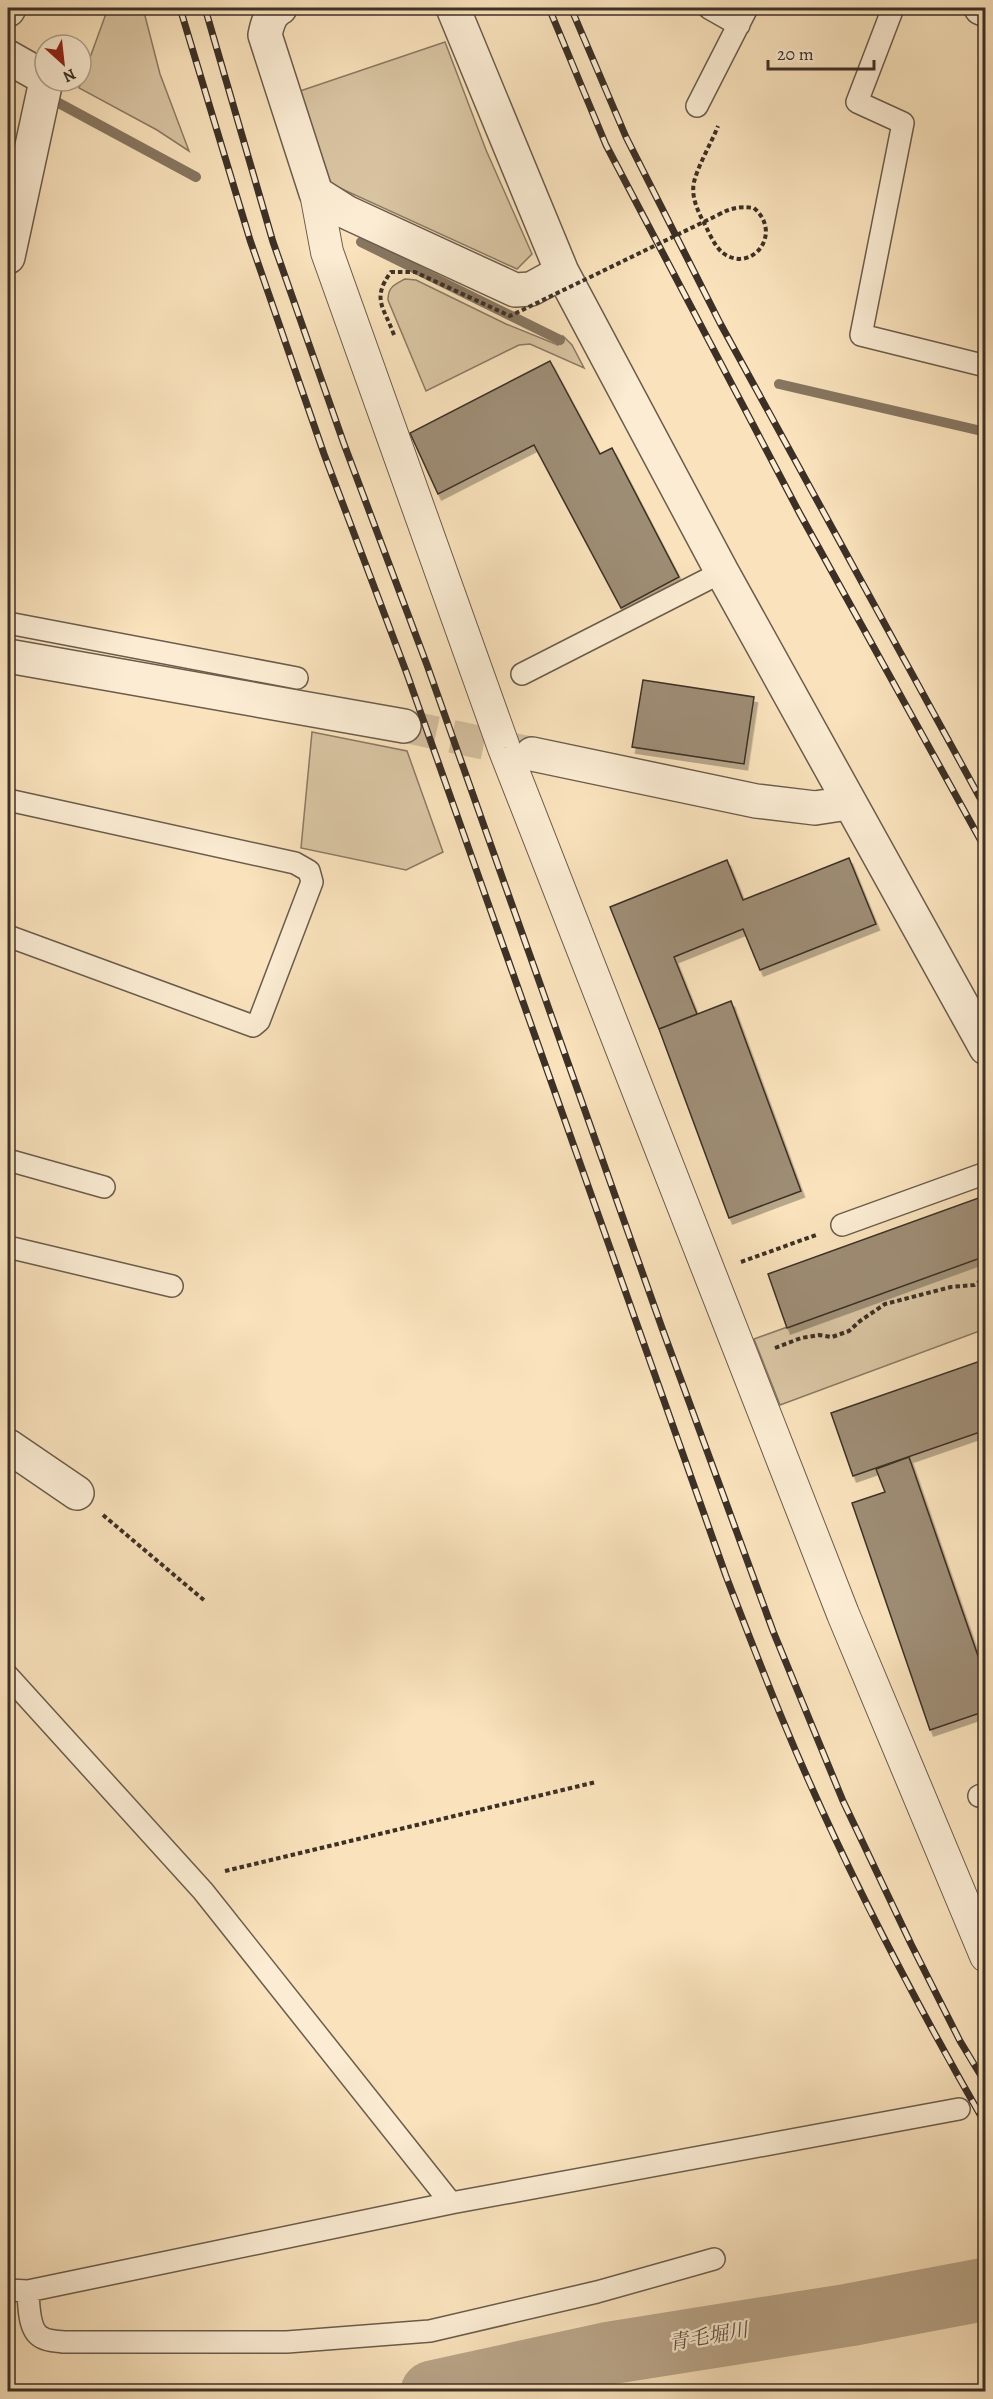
<svg xmlns="http://www.w3.org/2000/svg" width="993" height="2399" viewBox="0 0 993 2399" font-family="Alegreya,'Noto Serif JP',serif">
<defs>
<filter id="shadow"><feDropShadow dx="3.5" dy="6" stdDeviation="0" flood-color="#0004"/></filter>
</defs>
<rect width="100%" height="100%" fill="#f9e2bc"/>
<filter id="stains"><feTurbulence type="fractalNoise" baseFrequency=".00333" numOctaves="4"/><feColorMatrix values="0 0 0 0 .2 0 0 0 0 .09 0 0 0 0 .02 0 0 0 .5 -.17"/></filter>
<radialGradient id="worn" r=".72"><stop offset=".6" stop-color="#630" stop-opacity="0"/><stop offset="1" stop-color="#630" stop-opacity=".3"/></radialGradient>
<!-- green -->
<path fill="#d9c4a2" stroke="#8a7a64" stroke-width="1.5" d="M108,8H143L160,74L189,151L157,130L79,88Z
M445,42L486,150L532,254L517,269L331,184L300,91Z
M405,279L416,280L506,324L558,345L563,336L572,345L584,368L530,344L519,345L426,391L388,300C388,287 394,285 405,279Z
M312,732L407,751L443,852L406,870L301,848Z
M985,1256V1329L780,1405L754,1339Z"/>
<g fill="none" stroke-linecap="round" stroke-linejoin="round">
<!-- stream -->
<path stroke="#877661" stroke-width="10" d="M8,77H9
M55,101L196,177
M361,242L560,340
M779,384L986,432"/>
<!-- river -->
<path stroke="#b9a589" stroke-width="63" d="M432,2392L610,2353L849,2315L986,2289"/>
</g>
<!-- building -->
<path fill="#9e8d74" stroke="#3c3026" stroke-width="1.5" filter="url(#shadow)" d="M550,361L600,454L612,448L679,577L621,608L534,445L438,494L410,433Z
M643,680L754,697L744,764L632,747Z
M849,858L876,924L760,970L743,929L674,957L697,1014L659,1029L610,907L727,860L743,900Z
M731,1001L801,1191L729,1218L659,1029Z
M984,1196L986,1256L787,1328L768,1274Z
M986,1359V1430L853,1476L831,1413Z
M909,1457L986,1679V1711L930,1730L852,1503L885,1492L876,1469Z"/>
<g fill="none" stroke-linecap="round" stroke-linejoin="round">
<!-- minor-tunnel -->
<path stroke="#d3be9e" stroke-width="33" stroke-dasharray="33 16" stroke-linecap="butt" d="M404,726L530,753"/>
<defs>
<path id="service" d="M709,8L739,25
M893,8L857,102L903,123L861,335L986,366
M697,106L747,8
M8,623L297,678
M522,674L722,572
M8,800L295,863L309,871L312,882L259,1021L253,1026L8,936
M8,1160L104,1187
M842,1225L986,1173
M8,1247L172,1286
M8,1676L203,1891L451,2203
M979,1796L986,1793
M8,2290L28,2291L451,2203L959,2109
M28,2291C29,2305 28,2332 43,2338C48,2341 56,2341 63,2342H287L430,2331L597,2292L714,2259"/>
<path id="pedestrian" d="M316,193L327,252L504,748L843,1614L986,1956"/>
<path id="minor" d="M280,8C270,13 267,25 265,35L316,193L346,212L515,290L531,289L562,272
M453,8L562,272L722,572L986,1048
M981,8L986,10
M8,10L9,8
M8,57L45,78
M8,257L46,81
M8,656L404,726
M532,754L756,801L815,808L848,803
M8,1446L77,1493"/>
</defs>
<!-- service casing -->
<use href="#service" stroke="#6b5c4c" stroke-width="24"/>
<!-- pedestrian casing -->
<use href="#pedestrian" stroke="#6b5c4c" stroke-width="34"/>
<!-- minor casing -->
<use href="#minor" stroke="#6b5c4c" stroke-width="36"/>
<!-- path -->
<path stroke="#3c3026" stroke-width="4" stroke-dasharray="4.5 3" stroke-linecap="butt" d="M718,215C730,208 740,206 754,208C784,234 751,274 723,253C714,246 709,232 703,221C697,209 691,196 694,182C699,163 711,144 718,126
M741,1262L816,1235
M775,1348L801,1338L819,1335L832,1337L849,1331L860,1321L885,1304L951,1287L974,1285L986,1278
M103,1515L205,1601
M225,1871L596,1782"/>
<!-- service -->
<use href="#service" stroke="#fbecd3" stroke-width="21"/>
<!-- pedestrian -->
<use href="#pedestrian" stroke="#fbecd3" stroke-width="32"/>
<!-- minor -->
<use href="#minor" stroke="#fbecd3" stroke-width="33"/>
<defs>
<path id="rail" d="M180,8L250,240L324,454L407,674L726,1576C744,1623 762,1670 781,1716C839,1857 910,1993 986,2125
M205,8L273,242L344,444L427,665L662,1328L773,1631L843,1801L911,1944L960,2041L986,2084
M549,8L606,145L800,514L986,850
M571,8L626,137L720,323L986,809"/>
</defs>
<!-- rail casing -->
<use href="#rail" stroke="#3c3026" stroke-width="7"/>
<!-- rail -->
<use href="#rail" stroke="#fbecd3" stroke-width="4.5" stroke-dasharray="14" stroke-linecap="butt"/>
<!-- path-bridge -->
<path stroke="#3c3026" stroke-width="4" stroke-dasharray="4.5 3" stroke-linecap="butt" d="M394,335C384,307 371,299 391,272H415L510,316L718,215"/>
</g>
<g text-anchor="middle" stroke-width="4.5" stroke-linejoin="round" paint-order="stroke">
<!-- water labels -->
<g font-size="20" font-style="italic" fill="#5b4d3f" stroke="#fbecd3">
<text transform="translate(708 2336) rotate(-10)" y="7">青毛堀川</text>
</g>
</g>
<!-- margin -->
<rect width="993" height="2399" fill="none" stroke="#f9e2bc" stroke-width="30"/>
<rect x="9" y="9" width="975" height="2381" fill="none" stroke="#3c3026" stroke-width="3"/>
<rect x="15" y="15" width="963" height="2369" fill="none" stroke="#3c3026" stroke-width="1.5"/>
<!-- north arrow -->
<g transform="translate(63 63) rotate(153)"><circle r="28" fill="#fbecd3" stroke="#afa18e" stroke-width="1.5"/>
<path d="M0-4.5L10 22L0 15L-10 22Z" fill="#8f2418"/>
<text y="-9" font-size="16" font-weight="bold" text-anchor="middle" fill="#3c3026">N</text>
</g>
<!-- scale -->
<path d="M768 60v9h106v-9" fill="none" stroke="#3c3026" stroke-width="3"/>
<text x="777" y="60" font-size="18" fill="#3c3026" stroke="#fbecd3" stroke-width="4.5" paint-order="stroke">20 m</text>
<rect width="100%" height="100%" filter="url(#stains)"/>
<rect width="100%" height="100%" fill="url(#worn)"/>
</svg>
